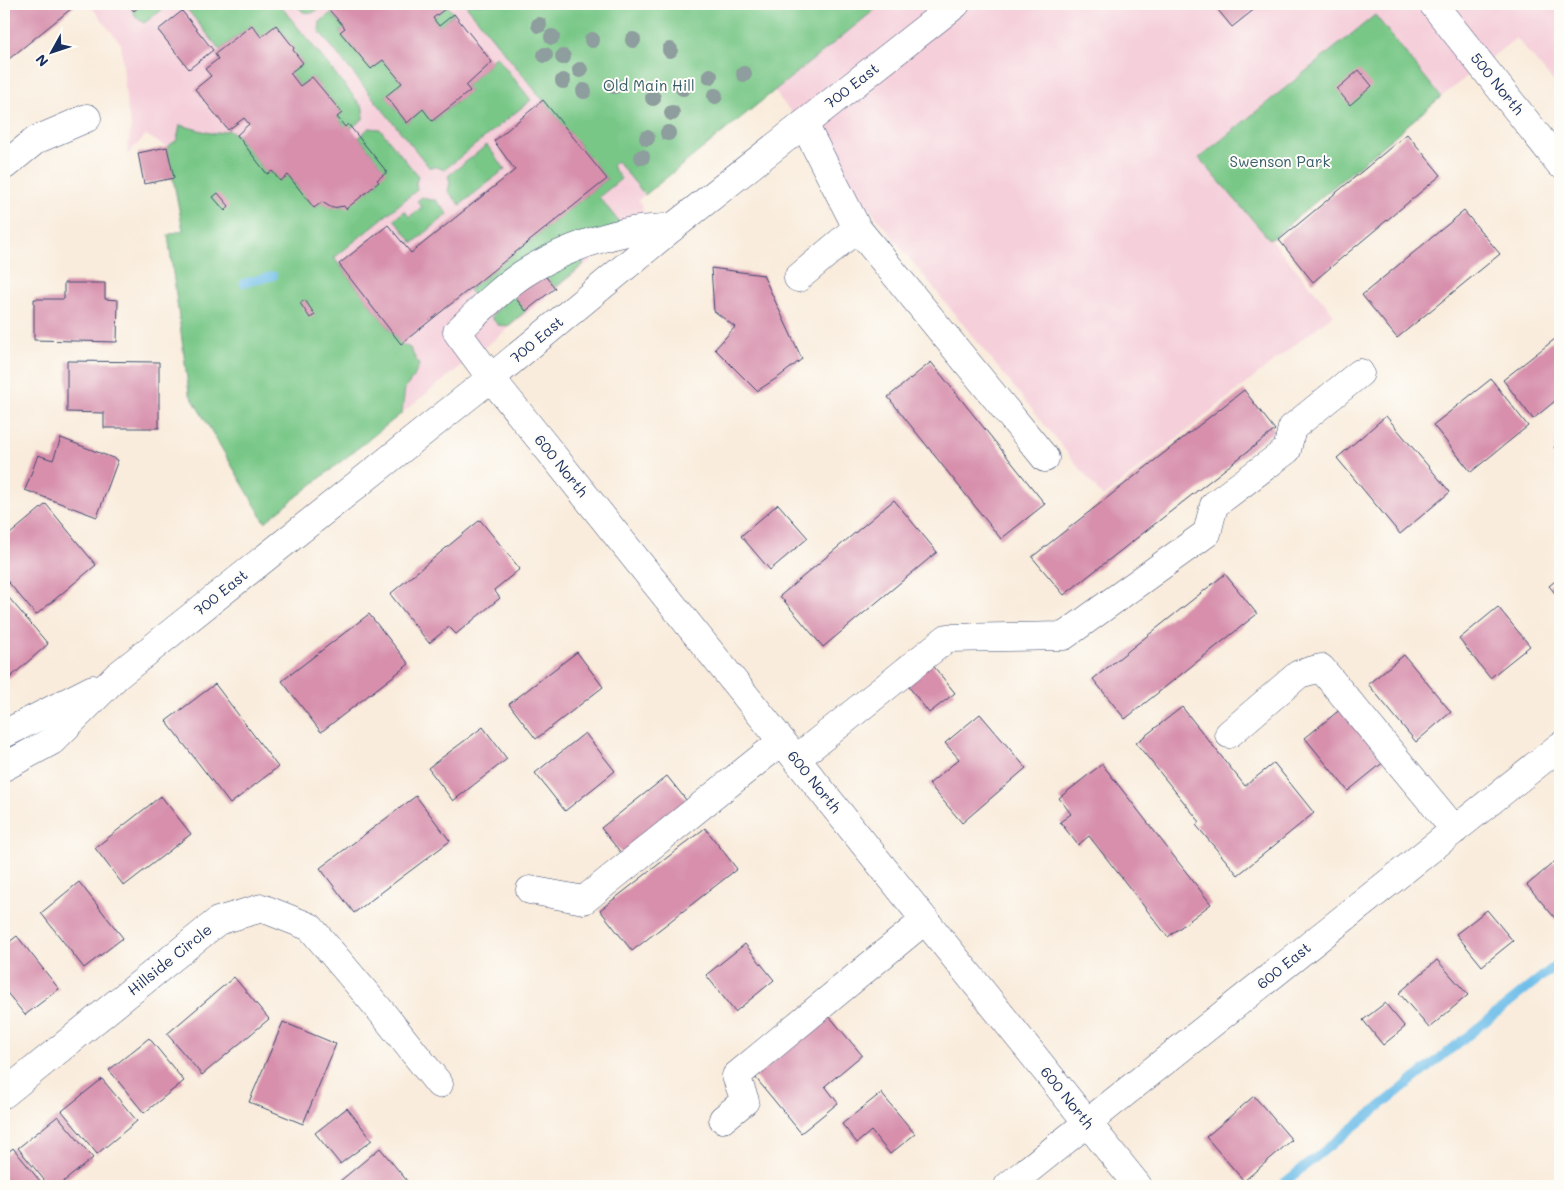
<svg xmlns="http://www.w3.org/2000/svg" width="1564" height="1190" viewBox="0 0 1564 1190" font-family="Mali,sans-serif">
<rect width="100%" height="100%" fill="#fdfcf7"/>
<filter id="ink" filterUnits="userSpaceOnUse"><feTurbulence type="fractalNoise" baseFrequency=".02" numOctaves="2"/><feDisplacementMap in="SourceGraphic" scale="10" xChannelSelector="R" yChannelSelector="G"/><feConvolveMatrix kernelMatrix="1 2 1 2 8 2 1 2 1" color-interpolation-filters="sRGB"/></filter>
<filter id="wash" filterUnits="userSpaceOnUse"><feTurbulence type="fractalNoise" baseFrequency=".0096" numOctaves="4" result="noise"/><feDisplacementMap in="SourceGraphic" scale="20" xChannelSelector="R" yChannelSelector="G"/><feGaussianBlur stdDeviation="1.12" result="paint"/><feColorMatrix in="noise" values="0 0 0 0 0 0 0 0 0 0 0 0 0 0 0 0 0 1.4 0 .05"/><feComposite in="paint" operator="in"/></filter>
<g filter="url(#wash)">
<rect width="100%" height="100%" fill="#f9ecdc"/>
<!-- built -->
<path fill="#f5cfda" d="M89,4H1560V89L1516,38L1441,97L1271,240L1334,314L1103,497L774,91L638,200L642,205L644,215L626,232L499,336L265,522L189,393L168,235L183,230L167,147L146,135L127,155L131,126L127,107L121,44Z"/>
<!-- green -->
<path fill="#78c787" stroke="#4a7b72" d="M142,4H170L144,23L138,19L131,9L133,8L134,10Z
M194,4H279L363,108V119L351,128L345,127L337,117L342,113L312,77L300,86L290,73L303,63L293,50L294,48L277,25L261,37L251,25L220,50L187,9Z
M296,4H324L313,13L303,12Z
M440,4H446L454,14L439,26L433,18L444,9Z
M465,4H882L645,195L617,161L612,166L621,179L599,197L620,223L475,297L469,290L607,179Z
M331,13L345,28L340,32L371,69L383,60L402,83L386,96L407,123L423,109L433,121L470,91L466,86L492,62L491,60L496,56L531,100L444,170L437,167H429L319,31L320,22Z
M1375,15L1441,97L1270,240L1199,158Z
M180,125L214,134L228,130L237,135L267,174L272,171L280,181L288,175L314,208L322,202L332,208L344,206L346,208L379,182L377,180L386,172L359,137L369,128L380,129L418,176L416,183L417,190L334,258L401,344L410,348L419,365L414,377L405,388L402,413L265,522L189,393L168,235L183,230L167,147L177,140Z
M487,145L505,169L460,205L448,191L450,182L448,176Z
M422,197L430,200H436L448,214L413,243L394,219L405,211L409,217L422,207L417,201Z
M583,259V265L555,288L541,271Z
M512,294L526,311L508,326L498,325L491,317Z"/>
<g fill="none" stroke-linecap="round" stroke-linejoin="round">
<!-- stream -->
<path stroke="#6ebee9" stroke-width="9" d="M244,283L273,276
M1280,1186L1560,962"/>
</g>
<g id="blocks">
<!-- building -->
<path fill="#d78fac" d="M4,4H77L4,63Z
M129,4H142L134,11Z
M324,4H440L445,9L433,18L439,26L454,14L492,62L466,86L470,91L432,121L423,109L407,123L386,96L402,83L383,60L371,69L340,32L345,28Z
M1213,4H1261L1232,27Z
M182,11L213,50L189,69L158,30Z
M252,25L261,37L276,25L294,48L293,50L303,63L290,73L300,86L312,77L342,113L337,117L345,127L348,124L387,172L377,180L379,182L346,209L344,206L332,208L322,202L314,208L288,175L280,181L272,171L267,174L237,135L249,124L244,118L228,130L195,89L211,76L205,69L218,59L215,54Z
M1359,70L1372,86L1350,105L1337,89Z
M543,100L607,179L401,344L339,264L388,225L411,253L515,170L494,141Z
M1407,134L1441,175L1313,282L1279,240Z
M167,147L174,178L144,184L138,153Z
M218,193L229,206L225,211L213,197Z
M1464,211L1500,254L1397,338L1362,295Z
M529,256L555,288L526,311L500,279Z
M711,268L763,275L802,359L780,376L757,391L715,349L735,327L714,311Z
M64,283H105V299L118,300L117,342L34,340V299H64Z
M305,300L315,315L310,318L300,303Z
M1560,335V397L1533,419L1503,380Z
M67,361L159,362V428H104V413L67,412Z
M931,362L1045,504L1001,539L888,397Z
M1491,379L1528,426L1471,472L1433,425Z
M1244,390L1275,430L1064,595L1032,557Z
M1386,416L1450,492L1400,534L1337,458Z
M61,438L118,460L97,517L25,490L38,455L53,460Z
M1560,442V455L1554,447Z
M894,500L937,552L823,647L780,596Z
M46,504L96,565L36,615L4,577V539Z
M778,504L808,538L770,570L741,536Z
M480,520L520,569L494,590L500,598L456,634L449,627L429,643L390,594Z
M1225,574L1257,614L1125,719L1093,679Z
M1560,577V599L1549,586Z
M4,592L48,644L4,683Z
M1498,607L1530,646L1490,678L1459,639Z
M369,614L409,664L321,732L282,681Z
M577,652L603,687L536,739L509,704Z
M1404,655L1451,712L1416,742L1368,684Z
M927,658L955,693L929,713L902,678Z
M215,684L278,767L230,804L166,721Z
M1182,707L1245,786L1274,763L1314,813L1238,875L1196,825L1200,822L1136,743Z
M1342,708L1385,761L1348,791L1305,738Z
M980,714L1026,768L962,823L929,784L959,759L945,743Z
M483,727L507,759L453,801L428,768Z
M585,733L615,771L565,811L535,773Z
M1102,764L1211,904L1168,937L1089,836L1078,845L1060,822L1071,814L1059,798Z
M667,776L691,806L626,859L601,828Z
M161,796L191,834L124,886L95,848Z
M416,796L450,841L354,913L320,868Z
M705,828L737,869L632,951L600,910Z
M1559,858L1560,860V924L1527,885Z
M79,882L123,938L84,968L41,913Z
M1487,910L1513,941L1482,966L1456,934Z
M17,936L59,989L25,1015L4,989V946Z
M745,944L774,980L735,1012L706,975Z
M1437,960L1468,995L1429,1028L1399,993Z
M234,977L269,1019L202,1075L167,1034Z
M1385,1003L1405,1027L1383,1045L1363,1020Z
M824,1010L862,1055L825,1086L838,1103L801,1133L750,1071Z
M283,1022L336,1044L303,1124L249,1102Z
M149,1038L184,1081L144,1113L109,1070Z
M102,1079L137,1121L97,1154L62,1111Z
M881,1093L915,1134L890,1154L871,1131L857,1143L842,1124Z
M1254,1096L1292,1140L1244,1181L1206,1137Z
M347,1108L372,1140L340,1164L315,1133Z
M58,1116L93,1158L58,1186H49L18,1148Z
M13,1148L44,1186H4V1156Z
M380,1148L408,1182L403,1186H334Z"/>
</g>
</g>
<g filter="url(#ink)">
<use href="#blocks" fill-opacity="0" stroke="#3c4b71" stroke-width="1"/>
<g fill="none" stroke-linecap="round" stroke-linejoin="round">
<defs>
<path id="minor" d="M804,124L857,228L1045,458
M4,166L36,140L87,118
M673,227C658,229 642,229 627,232C593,239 552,255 523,274C499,290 478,312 457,332L491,378L1138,1186
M798,278L857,228
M1229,734L1299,674L1321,668L1455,830
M796,759L947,638L1064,636L1207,533L1214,505L1287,450L1292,428L1360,373
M530,890L584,900L782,741
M4,1094L218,921L262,908L310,927L380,1010L439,1084
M723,1119L745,1101L736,1076L925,920
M1008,1186L1560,746"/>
<path id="major" d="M1433,4L1560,164
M4,734L93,689
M4,767L52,741L117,676L491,378L673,227L956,4"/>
</defs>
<!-- minor casing -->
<use href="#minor" stroke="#3c4b71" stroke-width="29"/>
<!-- major casing -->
<use href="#major" stroke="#3c4b71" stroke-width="29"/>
<!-- minor -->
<use href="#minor" stroke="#fff" stroke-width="28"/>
<!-- major -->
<use href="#major" stroke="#fff" stroke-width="28"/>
</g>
<!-- trees -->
<g fill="#8e9d9d">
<circle cx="539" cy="25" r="8"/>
<circle cx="552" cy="37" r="8"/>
<circle cx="592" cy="40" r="8"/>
<circle cx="633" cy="40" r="8"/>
<circle cx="670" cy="50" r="8"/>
<circle cx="545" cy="55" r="8"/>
<circle cx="563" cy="57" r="8"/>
<circle cx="580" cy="70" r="8"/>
<circle cx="744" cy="74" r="8"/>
<circle cx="710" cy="76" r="8"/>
<circle cx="563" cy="81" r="8"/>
<circle cx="614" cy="86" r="8"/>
<circle cx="683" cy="88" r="8"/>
<circle cx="584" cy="91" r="8"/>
<circle cx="715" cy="96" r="8"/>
<circle cx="653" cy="98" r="8"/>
<circle cx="672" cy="113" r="8"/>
<circle cx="668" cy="133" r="8"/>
<circle cx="647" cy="138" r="8"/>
<circle cx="642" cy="157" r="8"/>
</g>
</g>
<g text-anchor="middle" stroke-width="4" stroke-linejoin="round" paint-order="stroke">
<!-- street labels -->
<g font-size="15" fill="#1b2f5e" stroke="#fdfcf7">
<text transform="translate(1497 84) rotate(51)" y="5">500 North</text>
<text transform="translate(852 86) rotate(-38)" y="5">700 East</text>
<text transform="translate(537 340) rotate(-40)" y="5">700 East</text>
<text transform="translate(561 466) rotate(51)" y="5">600 North</text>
<text transform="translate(221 593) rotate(-39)" y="5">700 East</text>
<text transform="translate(814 782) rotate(51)" y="5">600 North</text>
<text transform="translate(170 960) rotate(-39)" y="5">Hillside Circle</text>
<text transform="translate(1284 966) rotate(-39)" y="5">600 East</text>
<text transform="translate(1067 1098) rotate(51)" y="5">600 North</text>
</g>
<!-- park labels -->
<g font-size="15" fill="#375d6a" stroke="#fdfcf7">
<text x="649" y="91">Old Main Hill</text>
<text x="1280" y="167">Swenson Park</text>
</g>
</g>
<!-- margin -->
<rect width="1564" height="1190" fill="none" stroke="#fdfcf7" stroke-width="20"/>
<!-- north arrow -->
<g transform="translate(52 52) rotate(230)" stroke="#fdfcf7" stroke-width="4" paint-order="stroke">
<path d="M0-4L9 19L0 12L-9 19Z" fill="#1b2f5e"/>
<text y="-8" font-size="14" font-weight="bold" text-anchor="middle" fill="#1b2f5e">N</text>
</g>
</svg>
